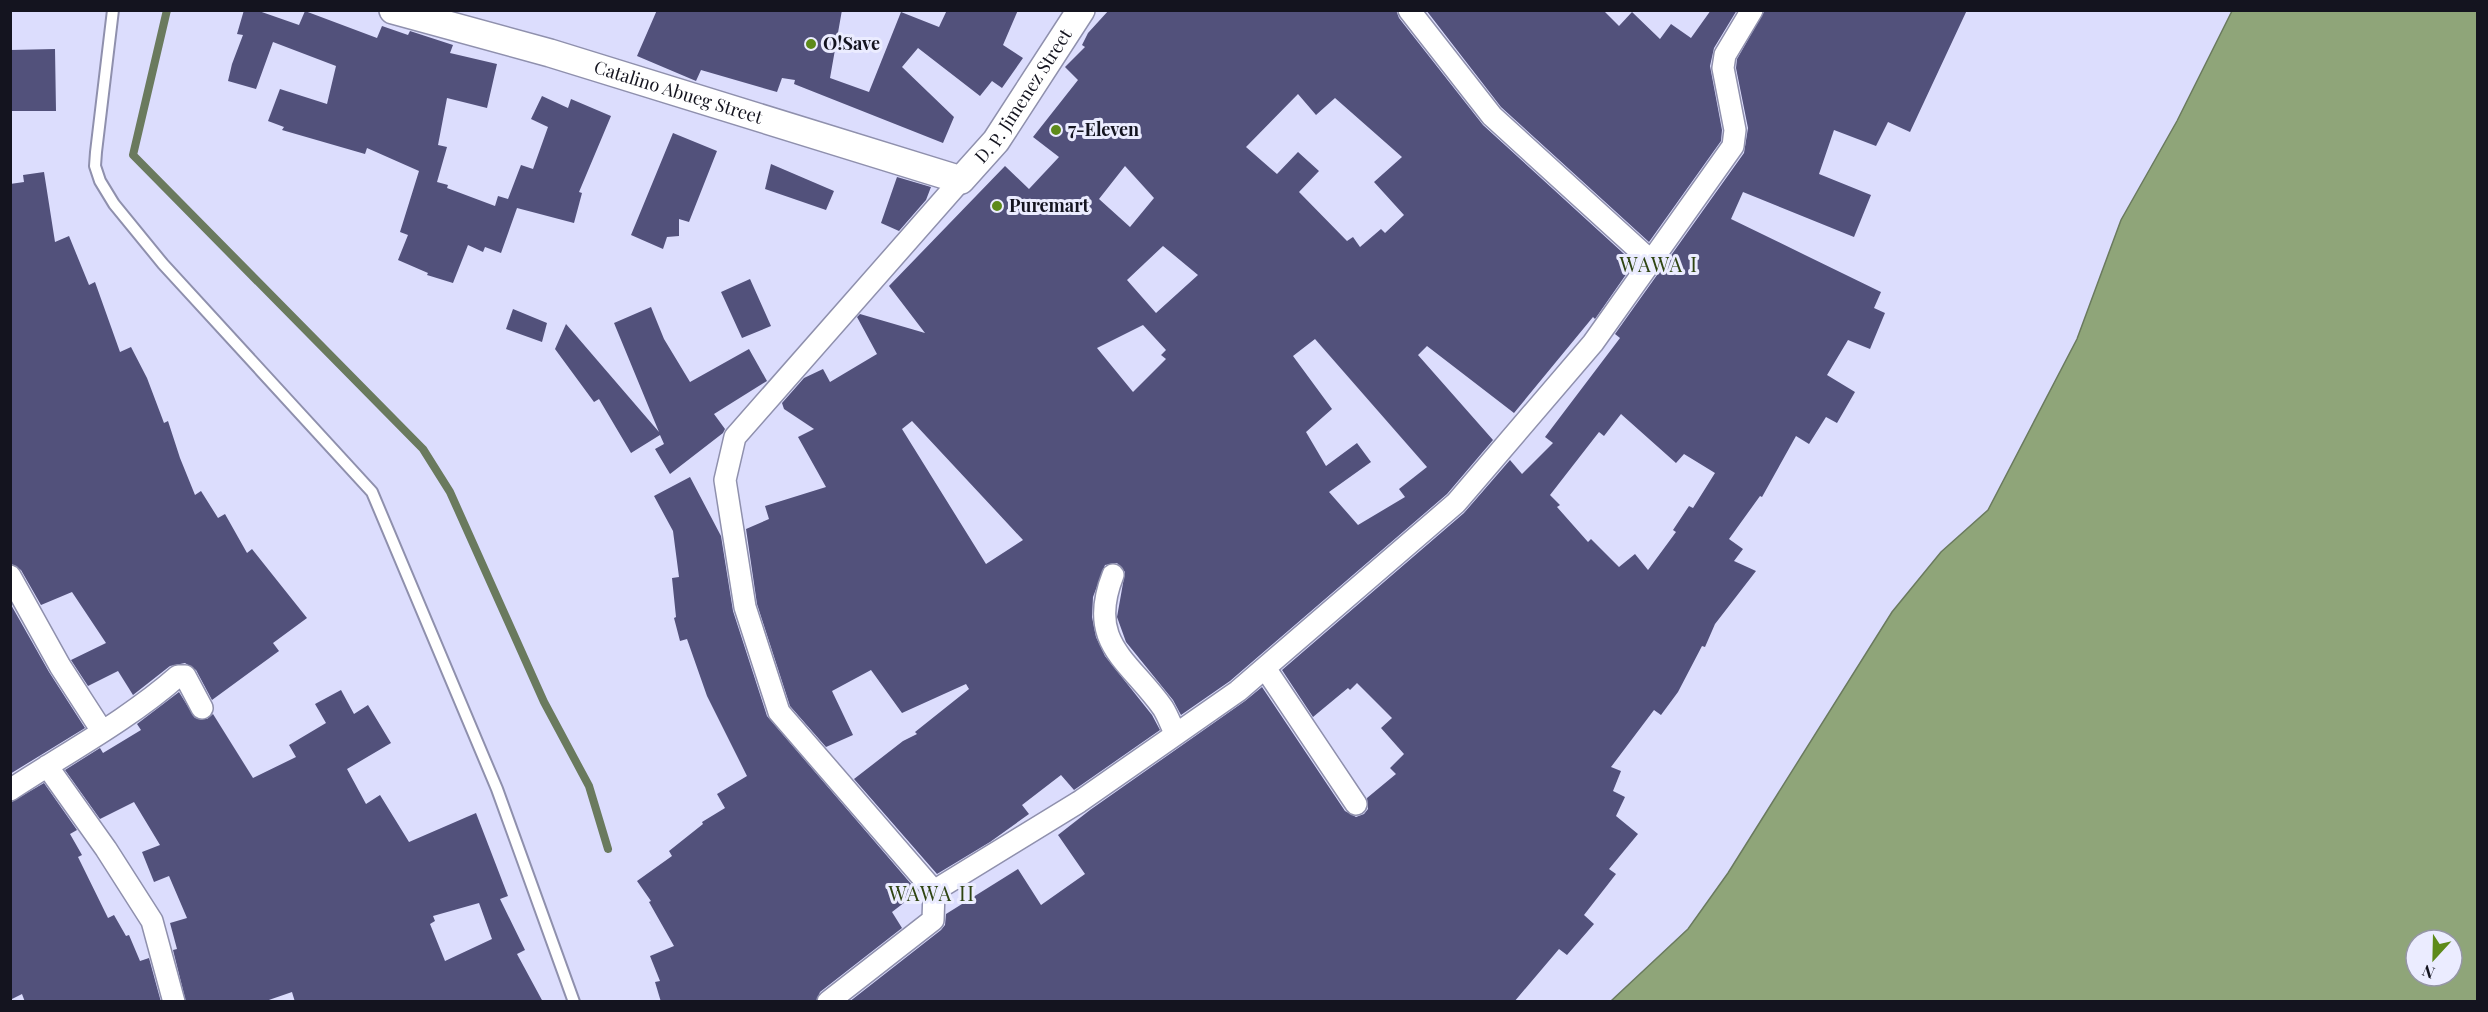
<svg xmlns="http://www.w3.org/2000/svg" width="2488" height="1012" viewBox="0 0 2488 1012" font-family="'Playfair Display',serif">
<rect width="100%" height="100%" fill="#dcddfd"/>
<!-- water -->
<path fill="#8fa579" stroke="#6a7a5e" stroke-width="1.5" fill-rule="evenodd" d="M2232,11H2477V1001H1611L1688,929L1728,873L1892,612L1941,552L1988,510L2077,339L2121,220L2177,121ZM2416,940H2452V976H2416Z"/>
<g fill="none" stroke-linecap="round" stroke-linejoin="round">
<!-- stream -->
<path stroke="#6a7a5e" stroke-width="8" d="M167,10L133,155L423,449L450,492L544,702L589,786L608,849"/>
</g>
<!-- building -->
<path fill="#52517b" fill-rule="evenodd" d="M244,10H256L299,25L305,11L377,38L382,26L408,35L410,31L453,45L450,53L497,64L487,108L447,98L438,145L447,147L437,182L448,185L447,188L495,206L498,196L508,199L521,165L533,169L548,127L531,119L542,96L568,108L571,99L611,116L579,192L582,193L574,223L517,208L501,253L485,247L483,252L468,245L453,283L427,275L428,273L398,260L408,235L400,232L419,171L367,148L365,154L282,130L284,127L268,121L280,89L327,104L336,66L273,42L256,89L228,81L232,64L243,35L237,34Z
M657,10H842L830,78L869,92L901,12L939,27L947,10H1018L1003,45L1023,58L1002,88L992,81L980,96L918,48L902,67L954,117L943,143L794,84L795,80L782,78L777,92L701,70L696,81L637,56Z
M1109,10H1396L1399,18L1483,125L1634,263L1595,319L1593,317L1514,413L1427,346L1418,355L1493,440L1447,494L1230,681L1181,715L1173,700L1126,642L1117,617L1125,572L1117,563L1105,565L1093,597L1092,617L1096,637L1105,656L1152,715L1160,730L1074,790L1061,775L1022,805L1029,814L990,842L937,874L854,779L903,741L917,734L915,732L969,689L966,684L902,713L871,670L832,691L853,735L826,747L790,706L757,604L746,529L769,519L765,506L826,487L798,437L814,429L784,409L782,403L804,378L823,369L830,382L877,354L857,317L860,314L925,333L889,286L1005,166L1029,189L1059,157L1033,137L1078,80L1065,67L1085,47L1082,45L1088,33ZM1298,94L1316,115L1335,98L1402,157L1374,182L1404,215L1385,233L1381,229L1360,247L1353,237L1347,241L1299,192L1319,171L1298,152L1277,174L1246,147ZM1125,166L1154,198L1130,227L1099,199ZM1163,246L1198,275L1156,313L1127,280ZM1143,325L1166,350L1161,355L1166,359L1133,392L1097,348ZM1315,339L1427,467L1399,489L1405,497L1358,525L1329,492L1371,462L1357,443L1326,466L1306,432L1332,409L1293,356ZM912,421L1023,540L986,564L902,429Z
M1426,10H1603L1619,26L1632,12L1660,39L1671,24L1691,38L1711,10H1737L1714,48L1710,66L1722,130L1721,141L1649,242L1501,107Z
M1765,10H1967L1910,132L1888,122L1876,146L1834,130L1819,174L1871,195L1854,237L1743,192L1731,219L1881,292L1874,308L1885,313L1870,349L1848,340L1827,375L1855,392L1837,423L1826,417L1809,444L1796,436L1762,497L1760,496L1729,539L1743,549L1734,561L1756,571L1715,624L1705,647L1702,646L1678,692L1661,715L1654,710L1611,767L1621,771L1613,791L1625,797L1616,816L1638,834L1609,869L1616,874L1584,915L1594,924L1567,955L1559,949L1514,1002H849L941,930L945,925L946,914L1018,869L1041,905L1085,874L1058,835L1090,810L1245,701L1262,687L1345,811L1356,817L1364,814L1368,809L1367,798L1396,774L1390,768L1404,754L1381,728L1392,718L1357,683L1350,690L1348,688L1313,717L1282,670L1464,513L1510,460L1522,474L1553,443L1545,437L1620,338L1615,334L1744,153L1748,128L1736,68L1737,59ZM1621,414L1676,463L1684,454L1715,473L1693,508L1689,506L1673,530L1676,532L1648,570L1635,554L1619,567L1591,539L1588,542L1557,507L1560,505L1550,495L1599,432L1604,436Z
M55,49L56,111H10V50Z
M673,133L717,151L689,222L679,219V236L667,237L663,249L631,235Z
M771,164L834,191L826,210L765,189Z
M44,172L55,242L69,236L89,285L95,282L120,352L131,347L147,378L164,423L168,421L180,458L195,495L201,491L218,518L225,514L247,553L252,549L307,618L273,643L279,651L212,700L196,670L185,663L170,666L133,695L118,671L88,686L71,660L106,643L72,592L41,605L21,570L10,563V184L24,182L23,175Z
M897,177L931,187L926,200L899,231L881,223Z
M750,279L771,326L742,338L721,292Z
M651,307L664,339L690,382L749,349L767,381L714,414L725,429L723,433L670,474L655,449L664,444L660,435L631,453L599,399L594,402L555,349L566,324L659,432L614,323Z
M513,309L547,323L542,342L506,329Z
M690,477L721,536L733,611L767,716L918,892L892,912L902,928L820,992L816,1002H661L655,982L660,981L650,956L674,946L649,902L651,901L637,881L672,856L669,851L703,824L702,822L725,808L717,794L747,776L707,696L687,639L680,641L674,618L676,617L672,578L679,577L673,531L654,496Z
M10,603L49,672L85,728L10,774Z
M341,690L354,714L368,705L391,743L347,769L366,804L380,795L409,842L476,813L508,896L500,899L525,950L517,954L543,1002H295L292,992L263,1002H186L173,950L177,949L170,923L187,918L169,876L154,882L142,852L160,845L134,802L100,819L65,770L100,748L103,753L141,730L137,724L179,692L195,718L207,719L213,714L253,778L296,757L289,745L326,723L315,704ZM479,903L492,939L445,961L430,924L435,921L433,916Z
M44,783L77,830L70,834L82,855L78,857L108,918L114,915L126,936L129,935L140,961L149,958L161,1002H25L22,994L10,1000V803Z"/>
<g fill="none" stroke-linecap="round" stroke-linejoin="round">
<defs>
<path id="service" d="M113,10L96,152L95,166L100,181L114,204L163,264L372,492L497,789L574,1002"/>
<path id="minor" d="M1409,10L1492,116L1651,261
M961,180L735,437L725,480L745,607L779,712L934,891L1079,802L1238,691L1456,503L1593,343L1733,146L1735,130L1723,68L1725,55L1752,10
M1113,575C1086,643 1129,660 1163,708C1168,716 1171,725 1175,733
M10,576L60,666L102,731
M1265,668L1356,804
M47,766L106,849L152,921L174,1002
M10,790C66,753 128,720 178,676H185L202,708
M828,1002L933,920L934,891"/>
<g id="tertiary">
<path id="s1" d="M393,10L550,53L961,180L996,141L1081,10"/>
</g>
</defs>
<!-- service casing -->
<use href="#service" stroke="#8f90ad" stroke-width="14"/>
<!-- minor casing -->
<use href="#minor" stroke="#8f90ad" stroke-width="24"/>
<!-- tertiary casing -->
<use href="#tertiary" stroke="#8f90ad" stroke-width="30"/>
<!-- service -->
<use href="#service" stroke="#fff" stroke-width="10"/>
<!-- minor -->
<use href="#minor" stroke="#fff" stroke-width="21"/>
<!-- tertiary -->
<use href="#tertiary" stroke="#fff" stroke-width="27"/>
</g>
<!-- markers -->
<g fill="#5d8a1a" stroke="#ebecff" stroke-width="2">
<circle cx="811" cy="44" r="6"/>
<circle cx="1056" cy="130" r="6"/>
<circle cx="997" cy="206" r="6"/>
</g>
<g text-anchor="middle" stroke-width="6" stroke-linejoin="round" paint-order="stroke">
<!-- poi labels -->
<g font-size="18" font-weight="bold" fill="#14141f" stroke="#ebecff" text-anchor="start">
<text x="823" y="50">O!Save</text>
<text x="1068" y="136">7-Eleven</text>
<text x="1009" y="212">Puremart</text>
</g>
<!-- street labels -->
<g font-size="18" fill="#14141f" stroke="#ebecff">
<text dy="6" stroke="none"><textPath href="#s1" startOffset="297">Catalino Abueg Street</textPath></text>
<text dy="6" stroke="none"><textPath href="#s1" startOffset="698">D. P. Jimenez Street</textPath></text>
</g>
<!-- neighbourhood labels -->
<g font-size="20" letter-spacing="1.5" fill="#2f4512" stroke="#ebecff">
<text x="1659" y="272">WAWA I</text>
<text x="932" y="901">WAWA II</text>
</g>
</g>
<!-- border -->
<rect width="2488" height="1012" fill="none" stroke="#14141f" stroke-width="24"/>
<!-- north arrow -->
<g transform="translate(2434 958) rotate(202)"><circle r="28" fill="#ebecff" stroke="#9596a5" stroke-width="1.5"/>
<path d="M0-4.5L10 22L0 15L-10 22Z" fill="#5d8a1a"/>
<text y="-9" font-size="16" font-weight="bold" text-anchor="middle" fill="#14141f">N</text>
</g>
</svg>
